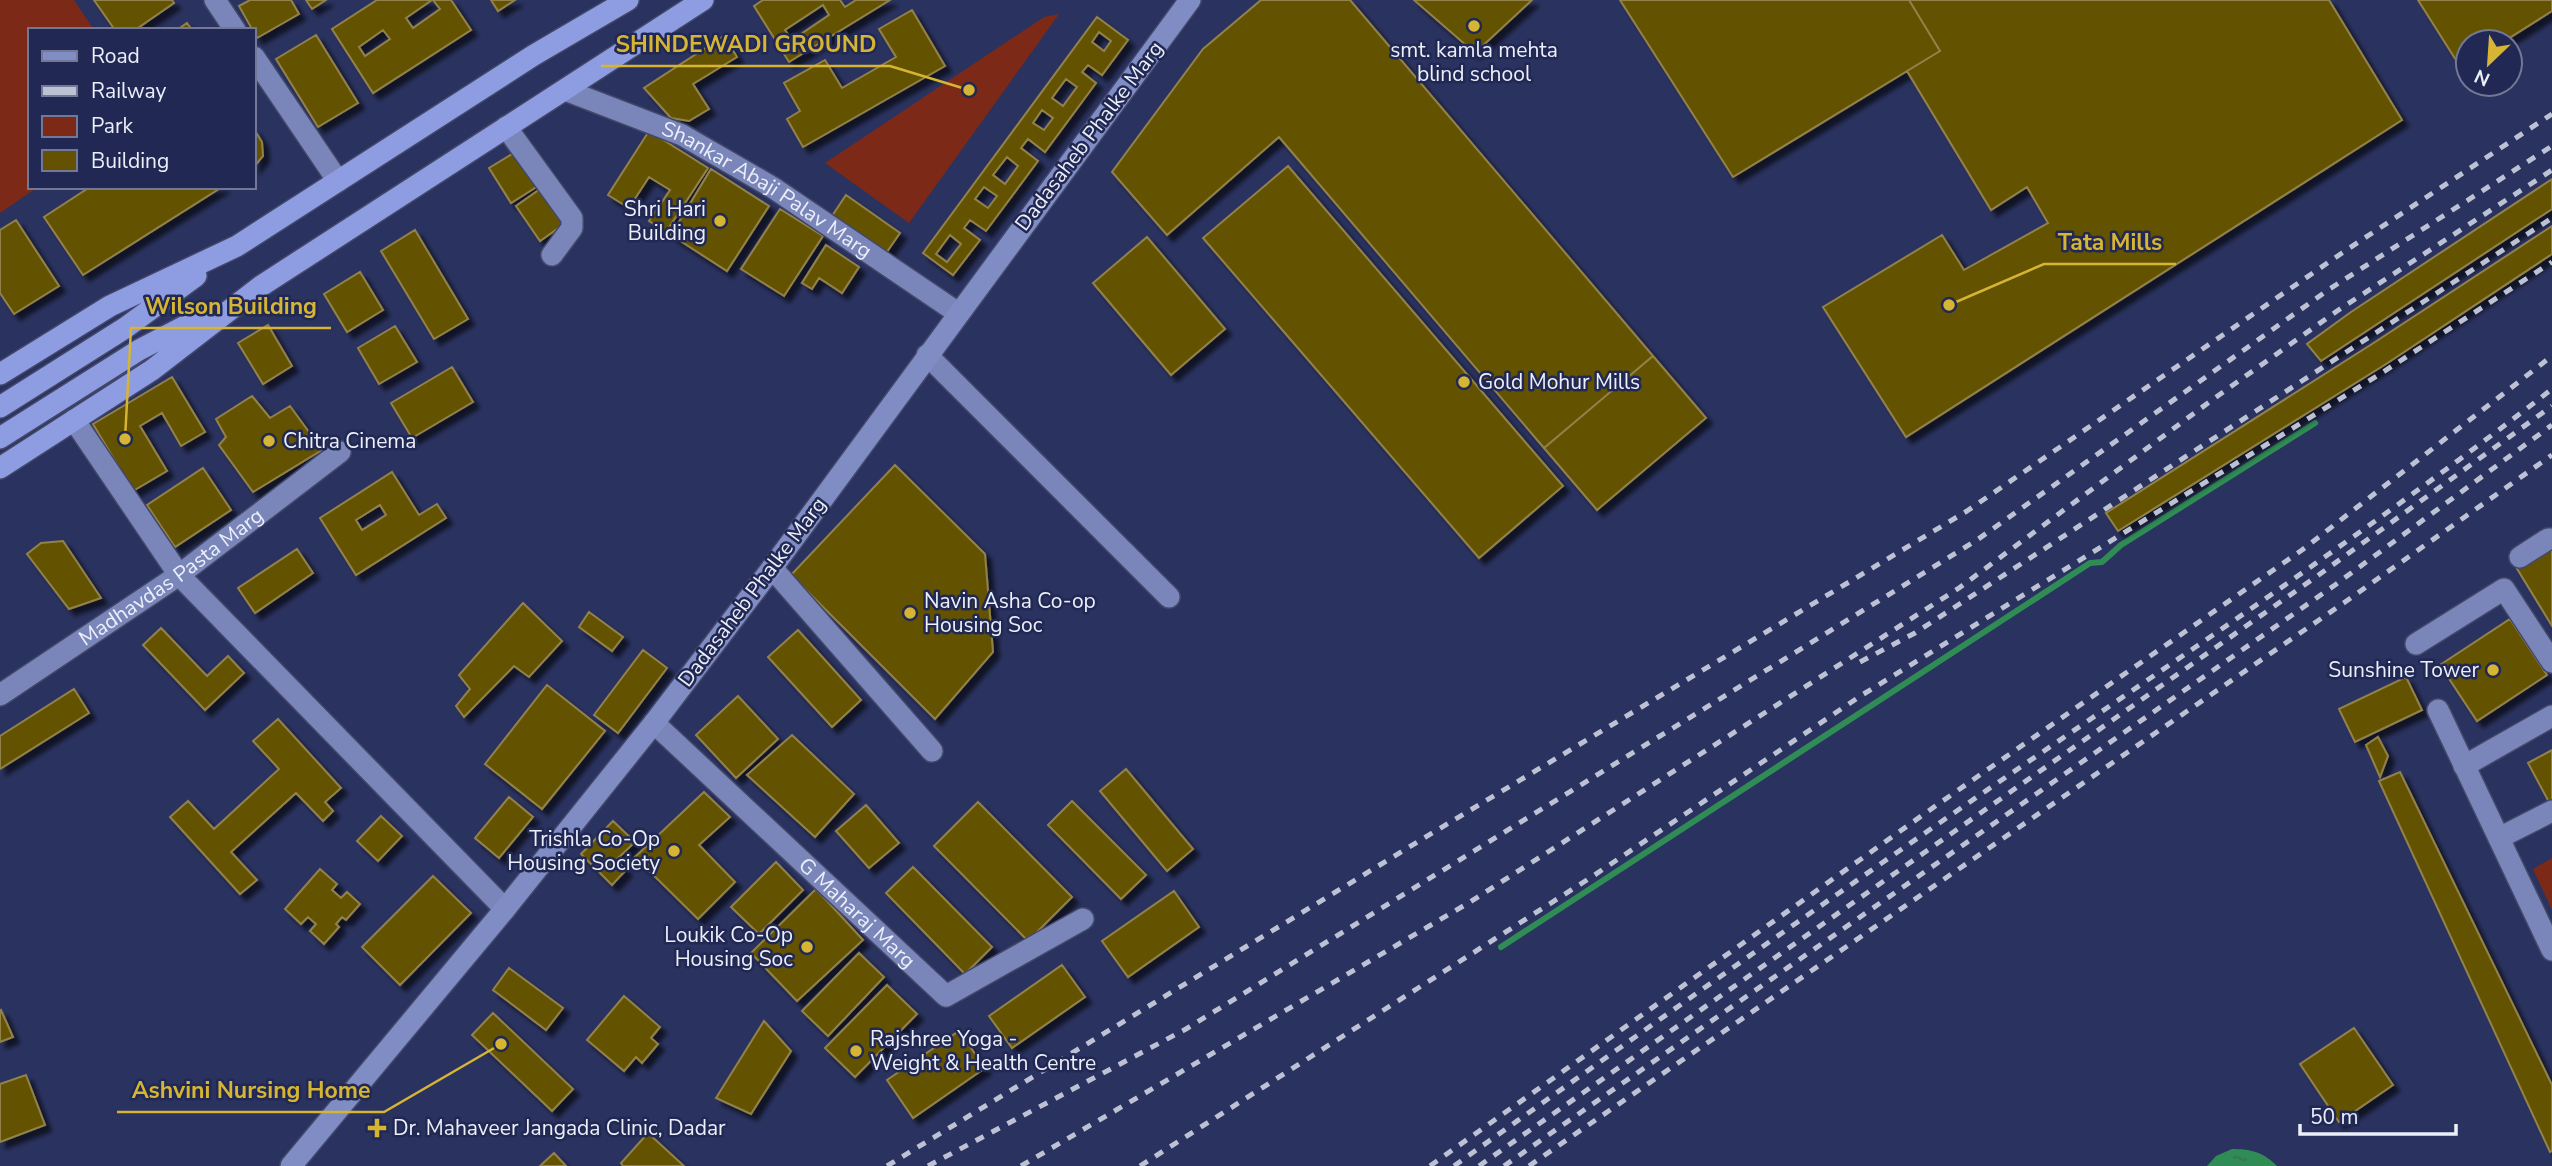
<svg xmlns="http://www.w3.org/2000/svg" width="2552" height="1166" viewBox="0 0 2552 1166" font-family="'Nunito Sans',sans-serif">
<defs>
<pattern id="water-ripples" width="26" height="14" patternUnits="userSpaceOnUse" patternTransform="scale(1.75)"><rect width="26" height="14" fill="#308c55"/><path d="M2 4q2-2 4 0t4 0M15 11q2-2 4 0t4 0" fill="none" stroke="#397151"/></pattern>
<filter id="shadow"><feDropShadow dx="6" dy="6" stdDeviation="2" flood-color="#0009"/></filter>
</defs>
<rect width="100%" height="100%" fill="#2a325f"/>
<!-- park -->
<path fill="#7d2918" d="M0,0H74L94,30H30V187H38L0,213Z
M1059,14L909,223L825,163L1044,17Z
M2552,858V910L2533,869Z"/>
<!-- water -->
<path fill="url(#water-ripples)" d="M2232,1149C2251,1149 2263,1152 2277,1166H2207L2216,1156Z"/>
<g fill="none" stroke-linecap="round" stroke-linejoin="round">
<!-- stream -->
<path stroke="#308c55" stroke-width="6" d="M1501,947L2090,563L2102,562L2121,545L2315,423"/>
</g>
<!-- building -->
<path fill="#645202" stroke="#92824a" stroke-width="2" fill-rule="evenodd" filter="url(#shadow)" d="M94,0H172L174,3L135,30H115Z
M250,0H291L299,14L257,38L239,6Z
M306,0H326L312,9Z
M377,0H432L406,18L413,28L440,9L433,0H451L471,30L373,93L332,29ZM383,30L390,39L365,56L359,47Z
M491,0H515L498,11Z
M763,0H840L845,7L856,0H890L789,62L754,6ZM823,5L829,15L792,40L785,30Z
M1261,0H1350L1653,356L1544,448L1279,137L1167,235L1112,172L1203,49Z
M1414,0H1532L1475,53Z
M1620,0H1909L1940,51L1733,177Z
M1909,0H2329L2402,120L1906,437L1823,307L1942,235L1964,270L2048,223L2027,187L1991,210L1907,71L1940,51Z
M2418,0H2552V11L2503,42H2468V64L2461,68Z
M912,10L945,66L803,147L787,119L800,111L784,83L825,60L842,88L896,57L879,29Z
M1097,17L1128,40L1102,75L1088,65L1082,72L1096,83L1045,152L1028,139L1021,148L1038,161L986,231L970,220L964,228L980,240L953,275L923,253ZM1099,32L1111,41L1104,51L1092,42ZM1066,79L1077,87L1063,106L1052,98ZM1042,110L1053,118L1044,130L1033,123ZM1007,157L1018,166L1005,184L993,175ZM984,187L997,196L988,208L975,199ZM950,235L961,244L947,262L936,254Z
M187,23L192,30H177Z
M316,35L358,103L318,127L276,59Z
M724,36L737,57L693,84L709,109L689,121L671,118L644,88Z
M254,129L262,142L263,156L254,167Z
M649,131L708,168L666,232L649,221L670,190L649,177L629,208L608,195Z
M517,151L538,186L511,203L489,168Z
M1288,166L1563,486L1479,558L1203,238Z
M711,169L769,206L727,271L671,235Z
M2552,179V209L2321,361L2307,344L2351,312Z
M90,187H222L83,275L44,217Z
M543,187L567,222L540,241L516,206Z
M846,195L900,233L884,256L830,219Z
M780,209L823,236L784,296L741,269Z
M16,220L59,286L14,314L0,293V230Z
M2552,226V254L2386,364L2118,531L2106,513L2372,344Z
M415,230L468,319L434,339L381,251Z
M1147,237L1225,329L1171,375L1093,283Z
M826,245L859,267L842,293L819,278L812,289L802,283Z
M360,272L383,310L347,332L324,294Z
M268,325L292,366L263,384L238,343Z
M395,326L417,362L379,384L358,348Z
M1653,356L1706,418L1597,510L1544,448Z
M452,367L473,402L412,438L391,403Z
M172,377L205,432L181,446L162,413L140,426L167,471L133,491L93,424Z
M252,396L270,418L290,406L322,450L253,492L219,445L226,437L216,419Z
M895,465L985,554L993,652L935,719L791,575Z
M203,468L231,510L175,547L147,505Z
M392,472L419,515L437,504L446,518L356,575L320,518ZM380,505L386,515L362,530L356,520Z
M63,541L101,598L69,609L27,554L41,543Z
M2552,545V626L2516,567Z
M297,549L313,573L255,613L238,588Z
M523,603L562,641L529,677L514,666L464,717L456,706L470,689L459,675Z
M589,612L623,637L612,651L579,627Z
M2510,619L2547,675L2477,721L2440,665Z
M161,628L207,676L228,656L244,673L205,710L143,645Z
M798,630L861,700L832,727L768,657Z
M643,650L667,668L618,733L594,715Z
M2406,677L2422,710L2355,742L2339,709Z
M547,685L605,731L542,809L485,764Z
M74,689L89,713L0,769V736Z
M738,696L778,739L736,778L696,735Z
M278,719L341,788L325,802L333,811L323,821L296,793L231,852L257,880L240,894L170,817L188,801L214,829L279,769L253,741Z
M792,735L854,794L815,837L747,775Z
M2378,737L2388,756L2380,777L2366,745Z
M2552,750V803L2550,804L2528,763Z
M1126,769L1193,849L1167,871L1100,791Z
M2400,772L2552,1085V1151L2550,1152L2379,781Z
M704,792L730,817L699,845L735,882L698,919L635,857Z
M509,797L533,817L499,858L475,838Z
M1072,801L1146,875L1121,899L1048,825Z
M978,802L1072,897L1028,941L934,846Z
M866,805L899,843L869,868L836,831Z
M381,816L402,836L378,861L357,841Z
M613,821L635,842L616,860L626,870L612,885L581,854Z
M776,862L803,890L759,934L731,907Z
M913,867L992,947L965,974L886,893Z
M320,869L337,884L332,890L341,898L347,892L360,904L346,920L342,917L336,924L339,927L324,944L310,931L316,924L308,917L301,924L285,909Z
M433,876L471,913L400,985L362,947Z
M816,889L863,940L797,1001L751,953Z
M1174,891L1199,927L1128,977L1102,941Z
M859,953L884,977L828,1036L802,1011Z
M1062,965L1085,997L1012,1048L989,1016Z
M509,968L563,1008L546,1030L493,990Z
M887,985L917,1014L855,1077L825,1048Z
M624,996L660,1027L651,1038L658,1044L642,1063L636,1057L624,1071L587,1040Z
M1,1010L13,1037L0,1042V1011Z
M493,1013L573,1089L552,1111L472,1035Z
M764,1021L791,1051L751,1114L716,1098Z
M2354,1028L2393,1085L2339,1122L2300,1064Z
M959,1031L985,1068L913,1118L887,1080Z
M26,1075L45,1125L0,1142V1084Z
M648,1133L684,1166H623L621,1163Z
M554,1153L566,1166H540Z"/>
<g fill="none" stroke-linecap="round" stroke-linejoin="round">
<defs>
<g id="street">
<path d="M215,0L235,30"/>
<path d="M254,57L338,181"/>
<path id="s1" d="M565,90L682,135L772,187L958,313"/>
<path d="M506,127L572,218V228L552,255"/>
<path d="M927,355L1169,597"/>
<path d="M74,420L179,575L505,909"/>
<path d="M2520,557L2548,539H2552"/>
<path d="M772,568L932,751"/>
<path d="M2416,644L2504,589L2552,662"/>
<path id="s2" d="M0,695L179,575L340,452"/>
<path d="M2438,710L2552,950"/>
<path id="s3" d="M654,723L946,996L1083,919"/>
<path d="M2464,766L2552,716"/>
<path d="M2499,838L2552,811"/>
</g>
<path id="secondary" d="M291,1166L505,909L654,723L772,568L1190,0"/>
<path id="highway" d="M0,374L110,306L237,246L534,55L628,0
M0,407L125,328L196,276
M0,438L139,350L210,313
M0,468L152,370L261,286L703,0"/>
</defs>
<!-- street casing -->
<use href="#street" stroke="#43486a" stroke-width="24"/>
<!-- secondary casing -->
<use href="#secondary" stroke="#43486a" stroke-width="24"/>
<!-- highway casing -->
<use href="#highway" stroke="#43486a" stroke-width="24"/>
<!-- street -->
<use href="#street" stroke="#7a86b9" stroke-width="21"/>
<!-- secondary -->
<use href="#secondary" stroke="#808dc5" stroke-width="21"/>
<!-- highway -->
<use href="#highway" stroke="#8e9de2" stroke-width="21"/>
<!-- rail -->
<path stroke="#bcc1d4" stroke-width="5" stroke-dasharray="9 9" stroke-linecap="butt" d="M1860,662L1915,633L2552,218
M887,1166L1424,838L1967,511L2342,253L2552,114
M928,1166L1186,1029L1977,540L2328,290L2552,146
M1021,1166L1470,902L1959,588L2212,400L2337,311L2552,170
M1140,1166L1590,878L1862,695L2377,376L2552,262
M1430,1166L1934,807L2302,550L2552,356
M1454,1166C1632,1039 1810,912 1990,788C2179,658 2371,530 2552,389
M1479,1166L2320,574L2552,406
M1504,1166L2335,585L2552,425
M1529,1166L2345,602L2552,455"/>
</g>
<!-- markers -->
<g fill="#d6b534" stroke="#212853" stroke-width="2.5">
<circle cx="1474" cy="26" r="7"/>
<circle cx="720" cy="221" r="7"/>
<circle cx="1464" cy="382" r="7"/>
<circle cx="269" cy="441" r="7"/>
<circle cx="910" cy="613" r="7"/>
<circle cx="2493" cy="670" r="7"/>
<circle cx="674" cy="851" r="7"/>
<circle cx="807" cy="947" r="7"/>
<circle cx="856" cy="1051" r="7"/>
<path d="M373.5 1117.5h7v7h7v7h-7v7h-7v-7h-7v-7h7z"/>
</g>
<g text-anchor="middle" stroke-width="5" stroke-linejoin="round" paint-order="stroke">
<!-- poi labels -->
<g font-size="21" fill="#ebeffa" stroke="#212853" text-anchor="start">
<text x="1474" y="57" text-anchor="middle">smt. kamla mehta<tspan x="1474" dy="24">blind school</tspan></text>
<text x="706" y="216" text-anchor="end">Shri Hari<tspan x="706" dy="24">Building</tspan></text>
<text x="1478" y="389">Gold Mohur Mills</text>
<text x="283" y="448">Chitra Cinema</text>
<text x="924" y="608">Navin Asha Co-op<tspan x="924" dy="24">Housing Soc</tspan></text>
<text x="2479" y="677" text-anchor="end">Sunshine Tower</text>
<text x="660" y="846" text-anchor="end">Trishla Co-Op<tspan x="660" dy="24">Housing Society</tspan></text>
<text x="793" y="942" text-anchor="end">Loukik Co-Op<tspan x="793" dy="24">Housing Soc</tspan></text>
<text x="870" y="1046">Rajshree Yoga -<tspan x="870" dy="24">Weight &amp; Health Centre</tspan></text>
<text x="393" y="1135">Dr. Mahaveer Jangada Clinic, Dadar</text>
</g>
<!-- street labels -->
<g font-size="21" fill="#ebeffa" stroke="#212853">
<text transform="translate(1089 136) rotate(-53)" y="7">Dadasaheb Phalke Marg</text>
<text dy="7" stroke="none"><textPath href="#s1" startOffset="226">Shankar Abaji Palav Marg</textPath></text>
<text dy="7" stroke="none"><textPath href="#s2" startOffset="208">Madhavdas Pasta Marg</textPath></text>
<text transform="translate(752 592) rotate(-53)" y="7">Dadasaheb Phalke Marg</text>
<text dy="7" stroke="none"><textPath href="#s3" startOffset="278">G Maharaj Marg</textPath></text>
</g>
</g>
<!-- callouts -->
<path fill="none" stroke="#d6b534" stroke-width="2.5" d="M969 90L890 66H601M1949 305L2044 264H2176M125 439L131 328H331M501 1044L384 1112H117"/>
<g fill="#d6b534" stroke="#212853" stroke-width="2.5">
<circle cx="969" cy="90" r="7"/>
<circle cx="1949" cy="305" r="7"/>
<circle cx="125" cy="439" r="7"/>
<circle cx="501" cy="1044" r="7"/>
</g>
<g font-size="23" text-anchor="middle" font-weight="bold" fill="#d6b534" stroke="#212853" stroke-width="5" stroke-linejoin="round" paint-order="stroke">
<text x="746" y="52">SHINDEWADI GROUND</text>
<text x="2110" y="250">Tata Mills</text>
<text x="231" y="314">Wilson Building</text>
<text x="251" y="1098">Ashvini Nursing Home</text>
</g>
<!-- legend -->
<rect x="28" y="28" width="228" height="161" fill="#212853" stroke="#727896" stroke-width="2"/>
<rect x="42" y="51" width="35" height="10" fill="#808dc5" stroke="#727896" stroke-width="2"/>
<text x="91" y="63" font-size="21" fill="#ebeffa">Road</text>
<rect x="42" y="86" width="35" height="10" fill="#bcc1d4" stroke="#727896" stroke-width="2"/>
<text x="91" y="98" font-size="21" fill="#ebeffa">Railway</text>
<rect x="42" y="116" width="35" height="21" fill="#7d2918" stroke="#727896" stroke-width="2"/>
<text x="91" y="133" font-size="21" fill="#ebeffa">Park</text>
<rect x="42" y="150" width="35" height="21" fill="#645202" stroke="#727896" stroke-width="2"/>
<text x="91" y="168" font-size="21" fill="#ebeffa">Building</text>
<!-- north arrow -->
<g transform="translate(2489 63) rotate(205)"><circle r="33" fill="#212853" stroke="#727896" stroke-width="2"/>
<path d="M0-5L12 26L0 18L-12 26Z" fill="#d6b534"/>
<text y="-10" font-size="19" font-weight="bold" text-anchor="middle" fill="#ebeffa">N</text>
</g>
<!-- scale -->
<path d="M2300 1124v10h156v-10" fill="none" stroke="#ebeffa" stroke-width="3.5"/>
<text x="2310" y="1124" font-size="21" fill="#ebeffa" stroke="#212853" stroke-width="5" paint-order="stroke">50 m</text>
</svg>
